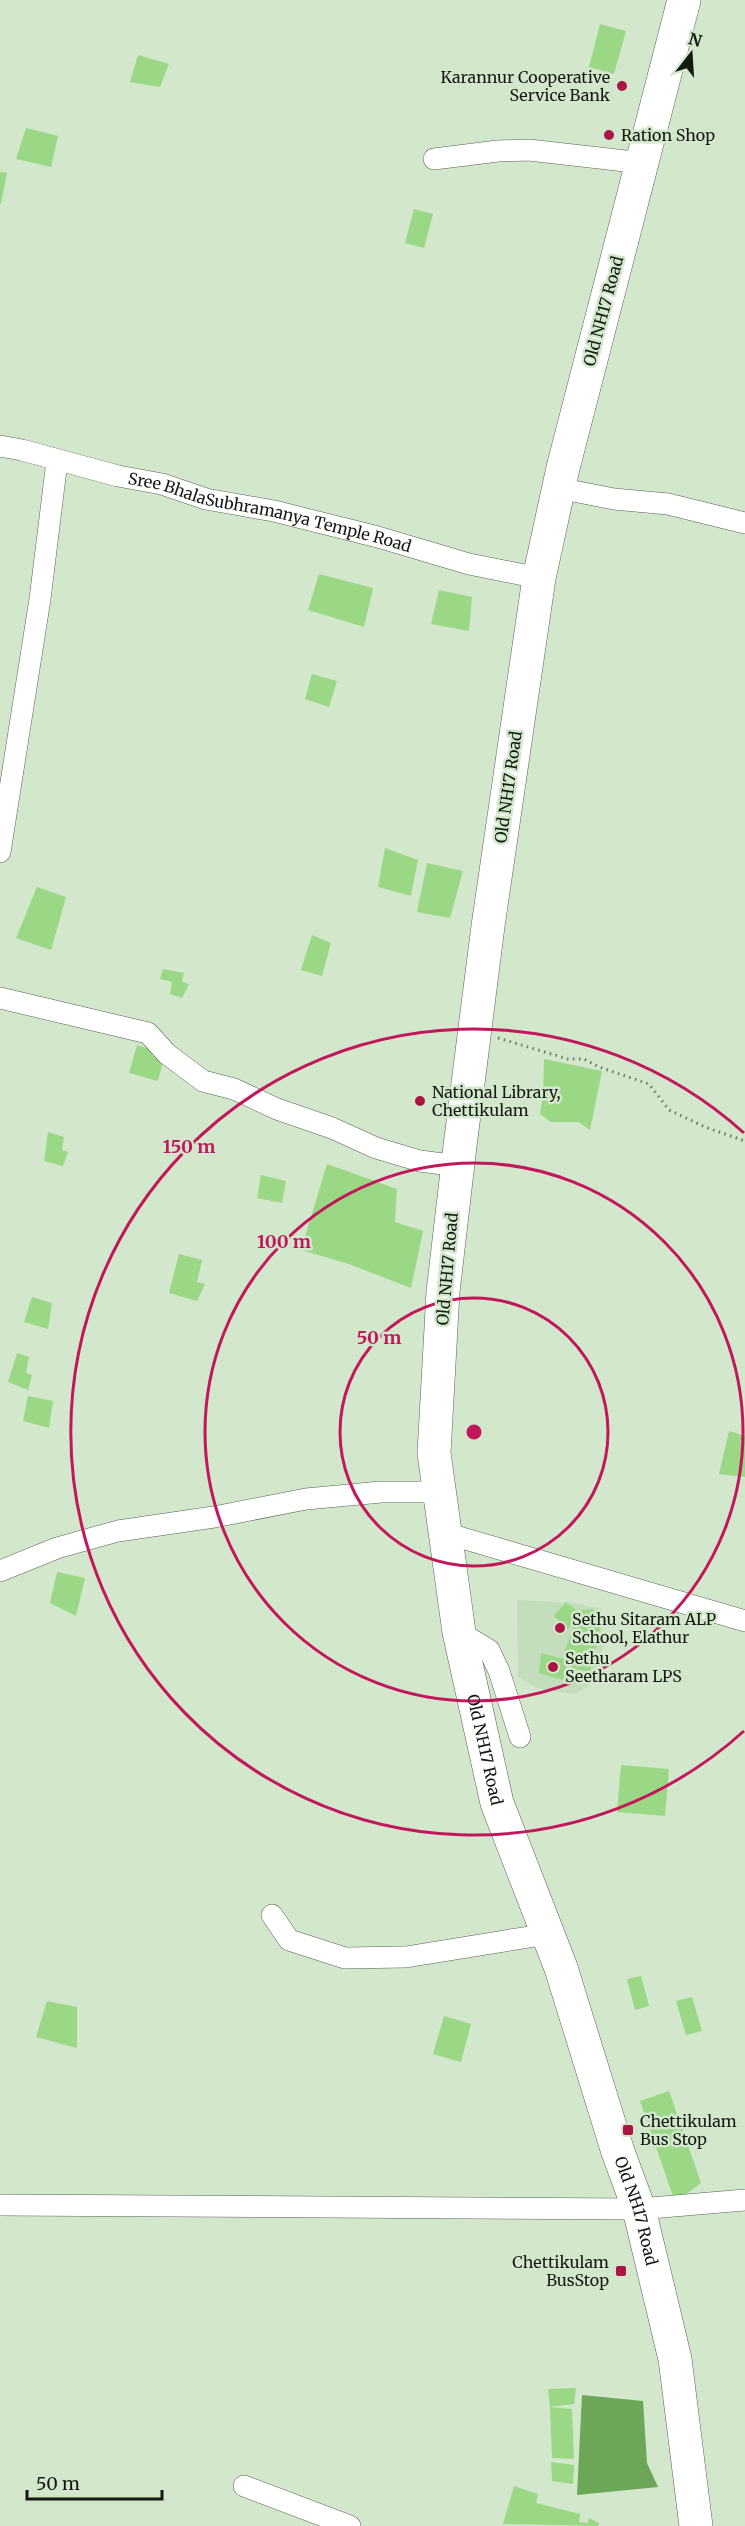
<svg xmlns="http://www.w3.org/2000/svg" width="745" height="2526" viewBox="0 0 745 2526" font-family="Merriweather,serif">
<rect width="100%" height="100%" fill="#d2e7cc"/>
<!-- built -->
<path fill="#c4ddbc" d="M517,1600L574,1603L602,1609L603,1648L590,1685L575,1694L539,1689L518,1677Z"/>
<!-- water -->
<path fill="#6ba756" d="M582,2395L643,2401L647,2463L658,2487L577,2495Z"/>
<!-- building -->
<path fill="#9ad885" d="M600,24L626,31L614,74L589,67Z
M138,55L169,64L160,87L130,82Z
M26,128L58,136L51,167L16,159Z
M0,172L7,173L1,204H0Z
M414,209L433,214L424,248L405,243Z
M319,574L373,588L364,627L308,610Z
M439,590L472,597L469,631L431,624Z
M312,674L337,681L329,707L305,699Z
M385,848L418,860L411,896L378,887Z
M427,863L463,871L450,918L417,912Z
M37,887L66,897L51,950L16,938Z
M312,935L331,943L322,976L301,970Z
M163,969L184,973L182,982L189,984L182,998L170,994L172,982L160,979Z
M137,1045L153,1050L152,1056L164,1058L158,1081L129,1073Z
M544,1059L602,1071L590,1130L579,1122H551L540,1114L543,1096Z
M48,1132L64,1137L62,1150L68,1152L63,1166L44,1161Z
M327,1164L397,1189L395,1222L423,1231L411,1288L349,1264L301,1250Z
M261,1175L286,1181L282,1203L257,1198Z
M179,1254L202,1260L197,1282L205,1284L197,1301L169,1293Z
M32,1297L52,1303L48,1329L24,1322Z
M17,1353L29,1357L26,1373L32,1375L28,1390L8,1382Z
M28,1396L53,1401L49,1428L23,1421Z
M729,1431L745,1436V1477L719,1474Z
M57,1572L85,1578L76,1616L50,1603Z
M566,1602L580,1613L581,1610L594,1609L601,1625L590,1672L571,1668L570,1658L563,1655L578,1616L568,1629L554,1616Z
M541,1653L567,1660L563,1680L539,1673Z
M621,1765L669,1769L665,1816L617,1812Z
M641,1976L649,2006L635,2010L627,1979Z
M692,1997L702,2031L686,2035L676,2001Z
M47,2001L77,2007V2048L36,2037Z
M444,2016L471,2024L461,2062L433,2054Z
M669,2091L701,2183L675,2202L640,2101Z
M576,2388L574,2404L550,2407L548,2389Z
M550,2407L572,2409L574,2459L552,2458Z
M551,2462L574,2465L573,2484L552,2481Z
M514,2486L538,2494L536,2503L580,2514L579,2522L588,2523L589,2518L599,2523L598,2526L503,2524Z"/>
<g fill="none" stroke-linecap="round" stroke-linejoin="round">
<defs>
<g id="minor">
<path d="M434,159L498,151L529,150L643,163"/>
<path id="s1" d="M0,446L22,450L118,476L162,484L206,499L274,511L378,537L469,564L539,578"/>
<path d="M558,488L614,499L668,504L745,523"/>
<path d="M0,852L40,599L57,461"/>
<path d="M0,998L148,1033L167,1054L203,1081L234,1089L277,1109L332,1128L376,1148L420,1161L458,1166"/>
<path d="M445,1533L745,1621"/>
<path d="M0,1571L57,1548L118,1531L214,1517L306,1499L381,1492H439"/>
<path d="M459,1632L489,1650L499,1671L520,1737"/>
<path d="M272,1915L289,1940L345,1958L406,1957L548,1934"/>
<path d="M0,2205L639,2209L745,2200"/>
<path d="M244,2486L350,2526"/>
</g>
<g id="primary">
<path id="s2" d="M684,0L563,468L539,578L488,926L460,1146L443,1292L434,1453L459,1632L497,1803L561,1968L618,2152L639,2209L675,2359L696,2526"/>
</g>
</defs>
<!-- minor casing -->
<use href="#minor" stroke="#54654e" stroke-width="22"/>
<!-- primary casing -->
<use href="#primary" stroke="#54654e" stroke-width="34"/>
<!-- path -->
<path stroke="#6a7867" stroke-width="3" stroke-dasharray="1.5 4.5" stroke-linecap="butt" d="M498,1038L568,1059H584L599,1067L649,1084L669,1110L705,1127L745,1141"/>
<!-- minor -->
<use href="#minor" stroke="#fff" stroke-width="21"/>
<!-- primary -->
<use href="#primary" stroke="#fff" stroke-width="33"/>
</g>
<!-- distance rings -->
<g fill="none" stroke="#c2185b" stroke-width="3">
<circle cx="474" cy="1432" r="134"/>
<circle cx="474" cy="1432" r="269"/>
<path d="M744 1731A403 403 0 1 1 744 1133"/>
</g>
<!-- markers -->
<g fill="#aa1545" stroke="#d2e7cc" stroke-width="2">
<circle cx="622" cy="86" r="6"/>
<circle cx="609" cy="135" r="6"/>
<circle cx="420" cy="1101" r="6"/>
<circle cx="560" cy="1628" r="6"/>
<circle cx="553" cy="1667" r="6"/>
<rect x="622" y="2124" width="12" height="12" rx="3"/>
<rect x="615" y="2265" width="12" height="12" rx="3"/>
</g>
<g text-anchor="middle" stroke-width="5" stroke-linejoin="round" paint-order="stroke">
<!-- poi labels -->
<g font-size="16" fill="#131b11" stroke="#d2e7cc" text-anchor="start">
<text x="610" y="83" text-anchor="end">Karannur Cooperative<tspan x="610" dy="18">Service Bank</tspan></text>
<text x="621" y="141">Ration Shop</text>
<text x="432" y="1098">National Library,<tspan x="432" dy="18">Chettikulam</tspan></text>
<text x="572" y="1625">Sethu Sitaram ALP<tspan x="572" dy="18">School, Elathur</tspan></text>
<text x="565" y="1664">Sethu<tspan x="565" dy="18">Seetharam LPS</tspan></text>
<text x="640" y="2127">Chettikulam<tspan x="640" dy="18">Bus Stop</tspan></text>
<text x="609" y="2268" text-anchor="end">Chettikulam<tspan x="609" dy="18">BusStop</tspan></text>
</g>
<!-- street labels -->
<g font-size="16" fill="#131b11" stroke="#d2e7cc">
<text transform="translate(603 311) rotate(-75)" y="6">Old NH17 Road</text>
<text dy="6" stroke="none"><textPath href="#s1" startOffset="278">Sree BhalaSubhramanya Temple Road</textPath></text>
<text transform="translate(508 787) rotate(-82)" y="6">Old NH17 Road</text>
<text transform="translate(447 1269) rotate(-85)" y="6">Old NH17 Road</text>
<text dy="6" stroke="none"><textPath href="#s2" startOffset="1779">Old NH17 Road</textPath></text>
<text dy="6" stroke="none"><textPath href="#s2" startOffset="2265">Old NH17 Road</textPath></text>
</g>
</g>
<circle cx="474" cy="1432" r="9" fill="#c2185b" stroke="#d2e7cc" stroke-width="3"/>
<g font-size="18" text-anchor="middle" font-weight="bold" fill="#c2185b" stroke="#d2e7cc" stroke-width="5" stroke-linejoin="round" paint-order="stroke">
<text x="189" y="1153">150 m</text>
<text x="284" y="1248">100 m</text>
<text x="379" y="1344">50 m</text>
</g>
<!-- north arrow -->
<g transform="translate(691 54) rotate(17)" stroke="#d2e7cc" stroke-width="4.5" paint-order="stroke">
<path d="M0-4.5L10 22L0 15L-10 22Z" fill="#131b11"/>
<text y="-9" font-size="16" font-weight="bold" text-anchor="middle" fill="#131b11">N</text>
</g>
<!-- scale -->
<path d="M27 2490v9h135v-9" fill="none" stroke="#131b11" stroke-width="3"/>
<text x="36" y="2490" font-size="18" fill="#131b11" stroke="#d2e7cc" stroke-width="4.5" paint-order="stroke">50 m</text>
</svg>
